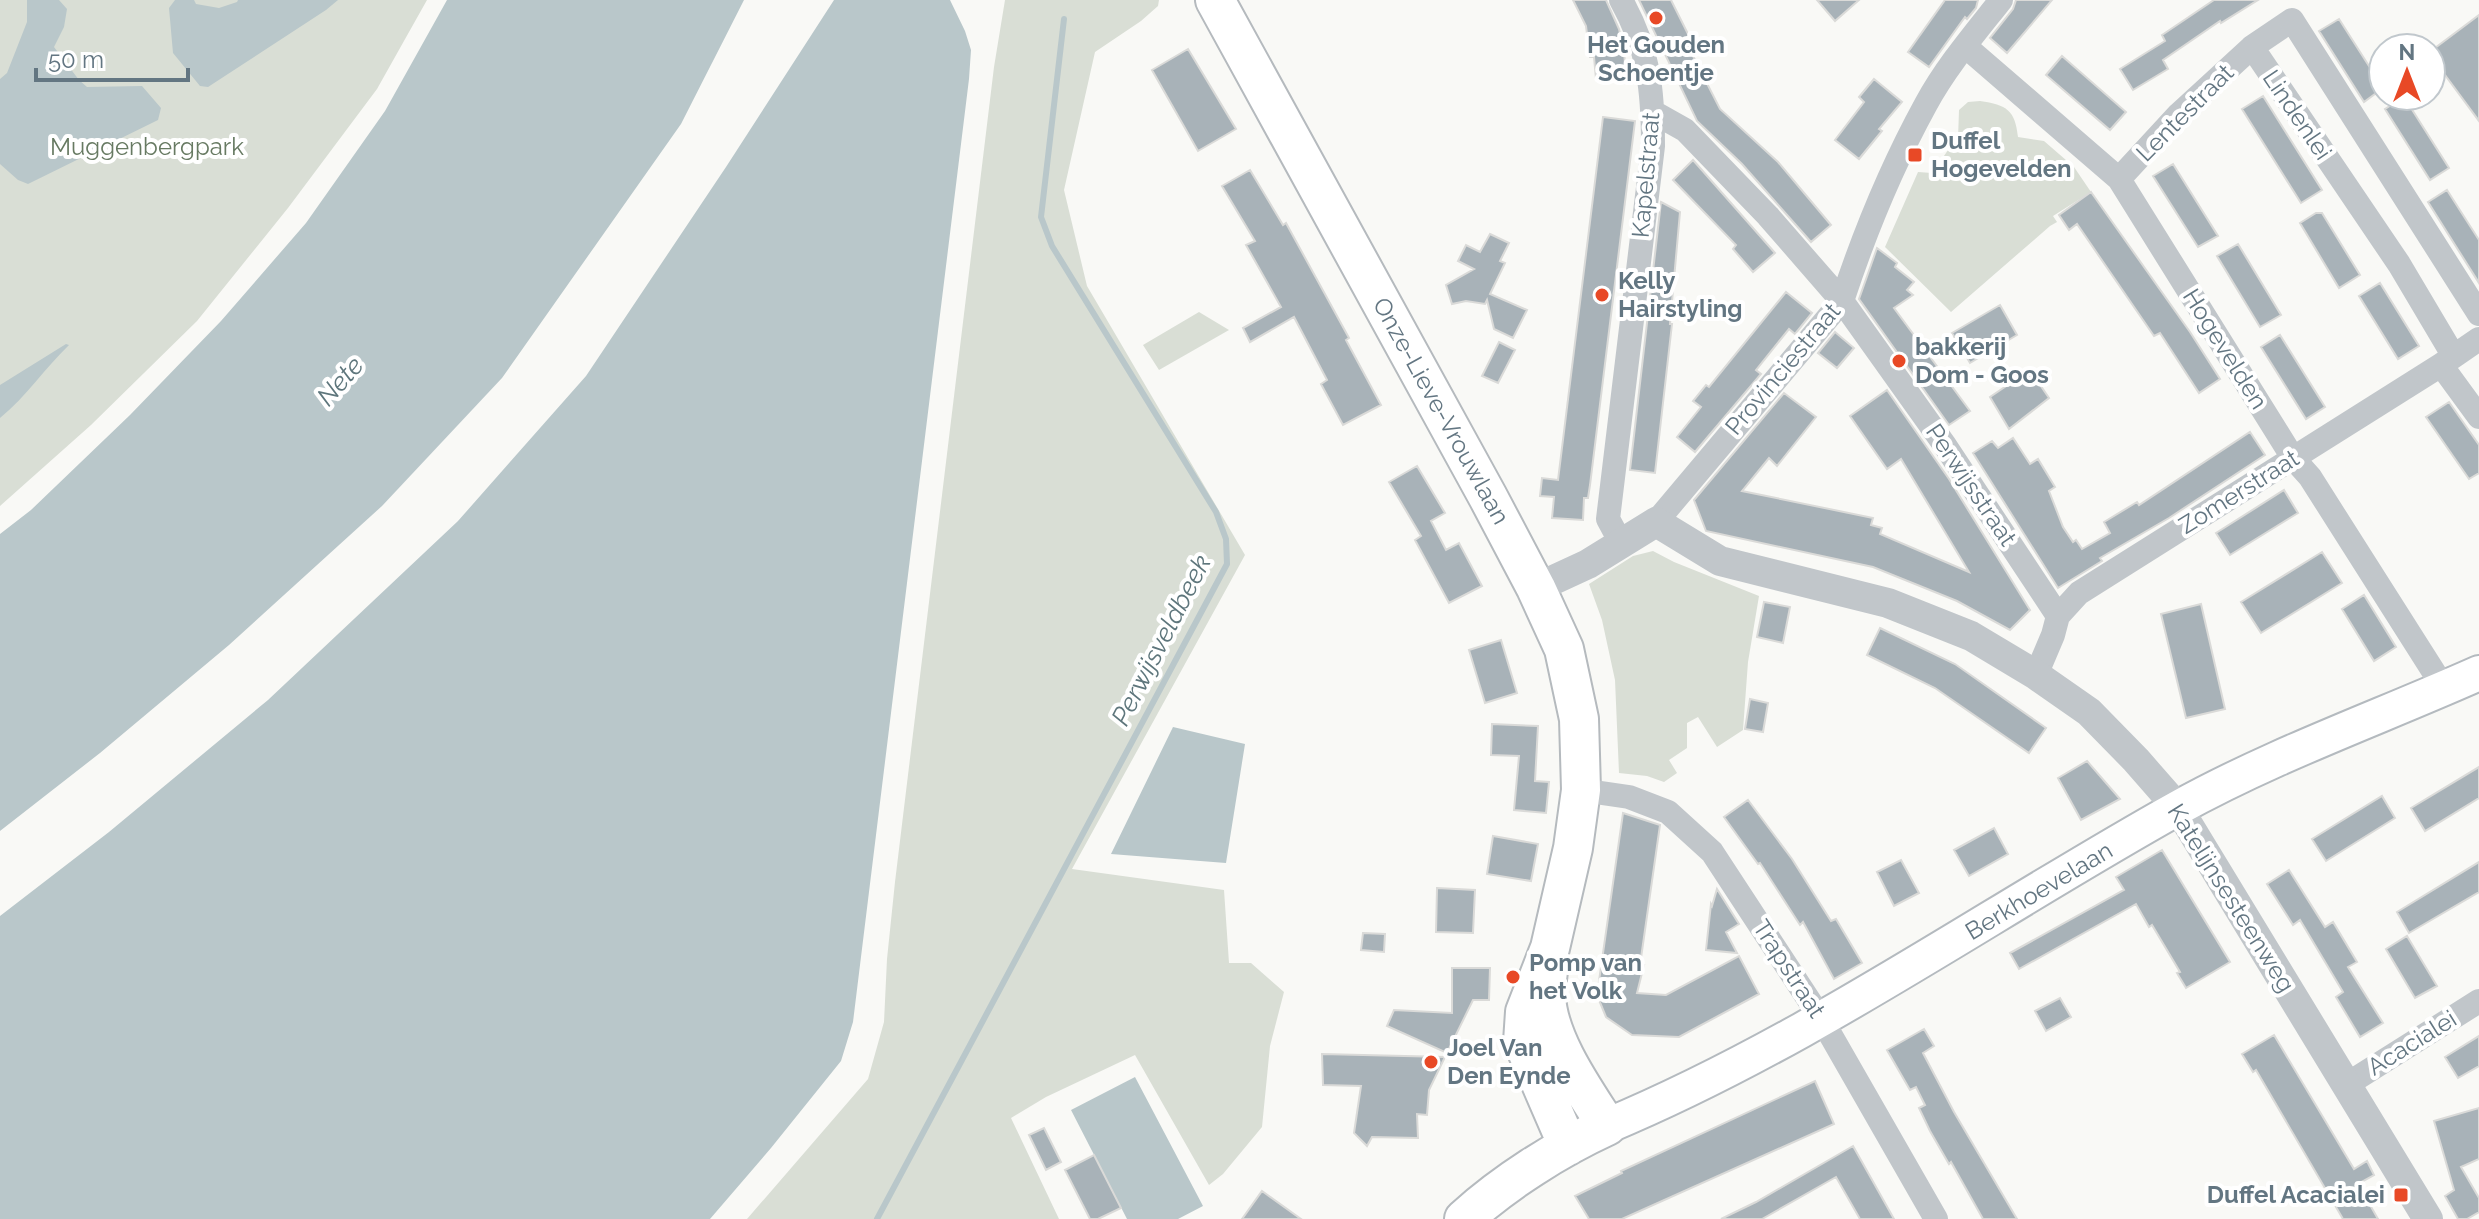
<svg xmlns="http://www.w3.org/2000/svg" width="2479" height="1219" viewBox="0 0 2479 1219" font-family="Raleway,sans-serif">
<rect width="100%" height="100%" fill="#f9f9f6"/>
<!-- green -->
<path fill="#d9ded5" d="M0,0H427L377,89L288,208L197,321L91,425L0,506Z
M1005,0H1159L1158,6L1141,21L1095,52L1064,190L1087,286L1245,555L1072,869L1224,890L1229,963H1251L1284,992L1270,1046L1262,1127L1223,1174L1209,1185L1135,1055L1046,1097L1011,1118L1059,1219H747L868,1079L884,1022L887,959L895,882L994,67Z
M1980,101C2007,105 2015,110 2018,137L2044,141L2074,167L2091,192L2053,216L2057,222L2050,226L1951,312L1885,247L1918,172L1932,173L1953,143L1958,139L1959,110L1968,102Z
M1199,312L1229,330L1159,370L1143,345Z
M1653,551L1674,562L1759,596L1748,662L1743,730L1717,747L1698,717L1687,723V748L1669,760L1677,773L1664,782L1647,776L1619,773L1615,680L1602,620L1589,584L1633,556Z"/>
<!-- water -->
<path fill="#b9c7ca" d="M27,0H59L67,9L64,27L54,47L79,80L87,87L142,86L161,108L158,120L28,184L18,180L0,164V79L7,73L27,22Z
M175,0H194L196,4L219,8L237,2L238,0H338L326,10L208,87L200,86L173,53L169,8Z
M447,0H744L681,124L502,378L382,506L229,645L100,753L0,831V534L31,510L130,415L221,321L306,223L385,111Z
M834,0H950L965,31L971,50L969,79L853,1022L841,1061L771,1148L710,1219H0V916L109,832L268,700L458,521L586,376L726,167Z
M66,344L69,345C44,369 27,396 0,418V385Z
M1173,727L1245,744L1226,863L1111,854Z
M1135,1077L1203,1206L1178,1219H1127L1071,1110Z"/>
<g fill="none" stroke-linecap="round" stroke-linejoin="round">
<!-- stream -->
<path stroke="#b9c7ca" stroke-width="6" d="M877,1219L1227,564L1226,539L1216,512L1052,246L1041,217L1064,19"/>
</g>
<!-- building -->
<path fill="#a8b2b8" stroke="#dadad8" stroke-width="2" d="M1573,0H1606L1619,29L1624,51L1626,77L1596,79L1594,57H1590L1586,26Z
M1639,0H1671L1698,54L1693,56L1720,109L1778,162L1831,225L1811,242L1742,164L1697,121Z
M1817,0H1859L1835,21Z
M1945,0H1978L1976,8L1967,19L1965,17L1929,67L1908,52Z
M2016,0H2052L2007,53L1990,38L2013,9Z
M2214,0H2258L2221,23L2220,21L2163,60L2168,69L2133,90L2120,69L2165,41L2162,35Z
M2479,15V121L2431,56V51Z
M2339,19L2383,88L2364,102L2319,31Z
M1188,49L1236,129L1198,151L1152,70Z
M2062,56L2126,112L2110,130L2046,75Z
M1874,79L1902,102L1879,129L1882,131L1859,159L1835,140L1864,102L1859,97Z
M2263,96L2322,190L2301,203L2242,109Z
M2404,97L2449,168L2430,180L2385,109Z
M1603,117L1635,121L1590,485L1588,498H1584L1583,520L1552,518L1554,497L1540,496L1542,478L1558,480Z
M1693,160L1775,253L1753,272L1733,249L1736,245L1673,180Z
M2173,164L2218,236L2198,247L2153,176Z
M1250,170L1283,225L1286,223L1349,338L1346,340L1381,405L1343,425L1321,384L1327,380L1294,317L1250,342L1243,328L1281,307L1246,245L1255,241L1222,186Z
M2447,190L2479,240V283L2428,202Z
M2091,192L2190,332L2220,379L2199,393L2160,333L2154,336L2077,224L2069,230L2059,215Z
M1661,202L1680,212L1670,324H1672L1655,473L1630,470Z
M2316,213H2322L2360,275L2339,288L2300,223Z
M1490,234L1509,243L1500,261L1505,263L1490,294L1527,310L1513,338L1494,329L1487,300L1485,304L1466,301L1452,304L1446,285L1474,269L1458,261L1466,245L1480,252Z
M2238,244L2281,315L2260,327L2217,256Z
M1877,248L1897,263L1895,267L1914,282L1907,290L1913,295L1894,308L1970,411L1949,425L1859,299Z
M2380,283L2419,346L2398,359L2359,296Z
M1786,292L1812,313L1795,334L1789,329L1756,370L1761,374L1695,452L1677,437L1701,407L1693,401L1706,385L1709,387Z
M2000,305L2017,335L1970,363L1952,333Z
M1835,332L1854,348L1837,368L1818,353Z
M2280,335L2325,407L2306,419L2261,347Z
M1499,342L1515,350L1498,383L1482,376Z
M2030,370L2049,398L2009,429L1990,397Z
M1887,390L1949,479L2030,610L2010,630L1957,601L1873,567L1706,531L1694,500L1784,393L1816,417L1777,466L1769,458L1742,491L1873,518L1871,525L1882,528L1880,534L1969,572L1901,459L1887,469L1850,416Z
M2449,402L2479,445V473L2469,479L2426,417Z
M2250,432L2265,455L2169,518L2100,558L2102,561L2058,588L1973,453L1992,441L1998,448L2013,438L2030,464L2038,459L2055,487L2049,491L2063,527L2073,542L2076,540L2082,549L2110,533L2104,522L2137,502L2139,505Z
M1417,466L1445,513L1431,521L1446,550L1459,543L1482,586L1449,603L1415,540L1421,536L1389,482Z
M2284,490L2298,513L2230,555L2216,533Z
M2322,552L2342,583L2261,633L2241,602Z
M2364,595L2396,647L2374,661L2342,609Z
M1764,602L1790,607L1783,643L1757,637Z
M2201,604L2225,709L2186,718L2161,614Z
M1880,628L1955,664L2046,728L2029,753L1935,688L1867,655Z
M1501,640L1517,693L1485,703L1469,650Z
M1750,699L1768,703L1763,732L1745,729Z
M1492,724L1538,726L1535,781L1549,782L1546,813L1514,810L1519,756L1491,755Z
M2087,761L2120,799L2081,820L2058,778Z
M2479,767V798L2425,831L2411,808Z
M2382,796L2395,818L2326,861L2312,839Z
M1748,800L1792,859L1831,921L1836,919L1862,963L1834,979L1803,922L1800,925L1760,863L1758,864L1724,817Z
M1623,813L1660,825L1640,965H1644L1637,993L1666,995L1739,956L1759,994L1679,1037L1632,1035L1606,1017L1597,995Z
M1994,828L2008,854L1969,876L1954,850Z
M1493,836L1538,844L1531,881L1487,874Z
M2162,850L2230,962L2186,988L2177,973L2180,972L2152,925L2149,927L2136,904L2019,969L2010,953L2124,890L2116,877Z
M1901,860L1919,893L1894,906L1877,872Z
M2479,862V892L2409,933L2397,912Z
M2289,870L2325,927L2333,922L2357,962L2348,967L2383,1023L2360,1037L2336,997L2343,992L2300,920L2293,925L2267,884Z
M1437,888L1475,890L1473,933L1436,932Z
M1717,889L1739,924L1726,932L1737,953L1706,950L1711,904L1712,906Z
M1363,933L1385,934L1384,952L1361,950Z
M2407,936L2437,986L2415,998L2386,949Z
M1452,968H1490L1489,1000H1473L1447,1053L1387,1026L1394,1010L1452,1013Z
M2060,998L2071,1017L2046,1031L2035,1011Z
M1924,1029L1934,1046L1923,1053L1954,1112L2017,1219H1983L1951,1162L1949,1164L1930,1131L1919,1108L1925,1105L1916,1087L1910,1090L1887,1050Z
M2274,1035L2354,1169L2367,1161L2374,1175L2358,1184L2378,1219H2343L2256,1070L2253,1072L2242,1054Z
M2479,1036V1066L2458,1078L2445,1057Z
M1322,1054L1445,1057L1429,1090L1427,1115L1417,1114L1418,1138L1372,1137L1367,1146L1354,1133L1361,1086L1323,1085Z
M1815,1081L1834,1124L1622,1219H1589L1575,1196L1622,1173L1621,1171Z
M2479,1108V1159L2461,1167L2479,1198V1212L2467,1219H2458L2445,1196L2454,1190L2434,1121Z
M1044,1128L1061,1162L1046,1170L1029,1135Z
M1853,1146L1894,1219H1860L1836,1177L1762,1219H1721L1756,1202Z
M1094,1155L1121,1208L1098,1219H1090L1065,1170Z
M1262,1191L1301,1219H1242Z"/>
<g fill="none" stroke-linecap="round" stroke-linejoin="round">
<defs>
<path id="secondary" d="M1607,1126C1808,1042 1986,915 2176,809C2273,755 2378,718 2479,673"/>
<path id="primary" d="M1215,0L1488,497L1536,588L1564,649L1579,719L1581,790L1573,848L1550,948L1525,1012L1523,1042L1568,1146
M1464,1219C1505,1182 1557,1149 1607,1126C1584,1090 1548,1040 1546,996C1546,988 1547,979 1548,971"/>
</defs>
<!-- secondary casing -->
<use href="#secondary" stroke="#b4babf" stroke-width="38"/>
<!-- primary casing -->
<use href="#primary" stroke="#b5babe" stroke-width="42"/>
<!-- minor -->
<path stroke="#c1c6ca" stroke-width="24" d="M1621,0C1649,50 1653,89 1653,146L1608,519L1621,543
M1965,46L2119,179L2293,458L2310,477L2444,688
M2252,47L2399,264L2453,355
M1653,112L1685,130L1768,216L1842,301L1944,444L2058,616
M2119,179L2179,114L2252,47L2292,20L2479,314
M2441,365L2479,417
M1656,522L1842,301C1864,234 1892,166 1926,104C1946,67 1975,33 2001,0
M2036,675L2053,635L2058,616L2079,593L2441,365L2479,339
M1581,790L1629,797L1668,812L1712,852L1822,1020L1936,1219
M2346,1085L2479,1001"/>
<!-- tertiary -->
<path stroke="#c1c6ca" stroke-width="30" d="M1536,588L1588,564L1656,522L1720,561L1888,603L1971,636L2036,675L2089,712L2136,760L2178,808L2428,1219"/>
<!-- secondary -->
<use href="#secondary" stroke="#fff" stroke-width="34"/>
<!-- primary -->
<use href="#primary" stroke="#fff" stroke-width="38"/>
</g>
<!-- markers -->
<g fill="#e84926" stroke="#fff" stroke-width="3">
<circle cx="1656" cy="18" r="8"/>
<rect x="1907" y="147" width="16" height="16" rx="4"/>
<circle cx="1602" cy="295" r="8"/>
<circle cx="1899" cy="361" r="8"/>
<circle cx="1513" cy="977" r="8"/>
<circle cx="1431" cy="1062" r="8"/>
<rect x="2393" y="1187" width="16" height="16" rx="4"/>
</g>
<g text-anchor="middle" stroke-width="8" stroke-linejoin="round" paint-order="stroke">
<!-- poi labels -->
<g font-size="24" font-weight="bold" fill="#637682" stroke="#fff" text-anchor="start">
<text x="1656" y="53" text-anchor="middle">Het Gouden<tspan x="1656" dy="28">Schoentje</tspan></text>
<text x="1931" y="149">Duffel<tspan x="1931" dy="28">Hogevelden</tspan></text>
<text x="1618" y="289">Kelly<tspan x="1618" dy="28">Hairstyling</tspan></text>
<text x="1915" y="355">bakkerij<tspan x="1915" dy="28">Dom - Goos</tspan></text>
<text x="1529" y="971">Pomp van<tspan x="1529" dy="28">het Volk</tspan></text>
<text x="1447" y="1056">Joel Van<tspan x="1447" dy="28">Den Eynde</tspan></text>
<text x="2385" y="1203" text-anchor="end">Duffel Acacialei</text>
</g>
<!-- street labels -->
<g font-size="24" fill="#637682" stroke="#fff">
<text transform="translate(2185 113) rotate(-45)" y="8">Lentestraat</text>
<text transform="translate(2297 115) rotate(56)" y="8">Lindenlei</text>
<text transform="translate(1646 175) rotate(-85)" y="8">Kapelstraat</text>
<text transform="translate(2225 349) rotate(58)" y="8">Hogevelden</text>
<text transform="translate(1783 369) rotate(-50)" y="8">Provinciestraat</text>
<text transform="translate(1441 411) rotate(61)" y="8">Onze-Lieve-Vrouwlaan</text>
<text transform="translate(1971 485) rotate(56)" y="8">Perwijsstraat</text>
<text transform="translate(2239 492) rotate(-32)" y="8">Zomerstraat</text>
<text transform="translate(2039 891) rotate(-31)" y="8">Berkhoevelaan</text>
<text transform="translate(2231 898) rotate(58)" y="8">Katelijnsesteenweg</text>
<text transform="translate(1789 969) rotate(57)" y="8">Trapstraat</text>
<text transform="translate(2412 1043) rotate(-32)" y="8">Acacialei</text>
</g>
<!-- park labels -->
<g font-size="24" fill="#677a62" stroke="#fff">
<text x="147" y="155">Muggenbergpark</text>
</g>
<!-- water labels -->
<g font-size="26" font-style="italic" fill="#5e767c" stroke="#fff">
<text transform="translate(340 381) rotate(-49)" y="9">Nete</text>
<text transform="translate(1161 640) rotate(-63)" y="9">Perwijsveldbeek</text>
</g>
</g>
<!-- north arrow -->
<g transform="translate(2407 72)"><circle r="38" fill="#ffffff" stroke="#c1c8cd" stroke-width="2"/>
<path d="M0-6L14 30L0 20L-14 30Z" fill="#e84926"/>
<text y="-12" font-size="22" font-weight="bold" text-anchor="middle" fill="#637682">N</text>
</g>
<!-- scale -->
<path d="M36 68v12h152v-12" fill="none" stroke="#637682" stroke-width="4"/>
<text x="48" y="68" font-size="24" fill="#637682" stroke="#ffffff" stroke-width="6" paint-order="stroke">50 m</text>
</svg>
